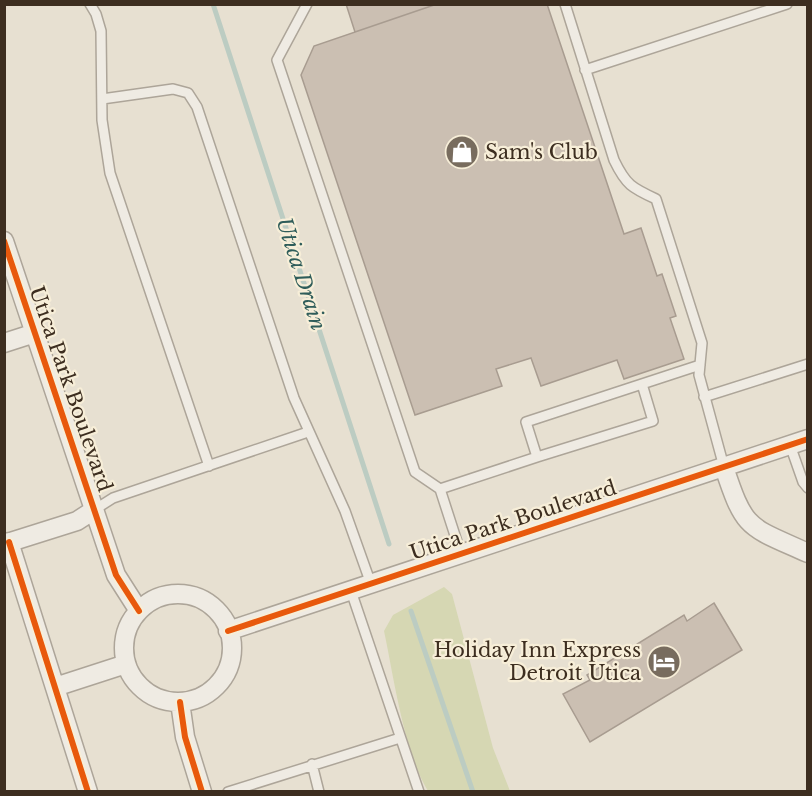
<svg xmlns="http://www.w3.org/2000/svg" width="812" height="796" viewBox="0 0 812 796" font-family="'Libre Baskerville',serif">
<rect width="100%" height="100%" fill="#e7e0d1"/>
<!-- green -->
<path fill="#d6d7b3" d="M444,587L452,594L493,748L510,791H428C404,752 394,678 384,631L393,615Z"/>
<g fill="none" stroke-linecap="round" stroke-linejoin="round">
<!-- stream -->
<path stroke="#bcccc2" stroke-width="5" d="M213,4L389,544
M411,611L473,792"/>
</g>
<!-- building -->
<path fill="#cbbfb2" stroke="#a89c90" stroke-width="1.5" d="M346,4H437L355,32Z
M437,4H547L624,234L641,228L657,276L662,274L676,316L670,318L684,359L624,379L617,360L541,386L531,358L496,369L502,386L415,415L301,75L314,46Z
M714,603L742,650L590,742L563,694L590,680L587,675L684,615L687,621Z"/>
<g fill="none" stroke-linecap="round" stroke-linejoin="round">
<defs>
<path id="service" d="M90,4L96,14L101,31L102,120L110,173L209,466
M307,4L277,60L415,472L440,489
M565,4L614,160C626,185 632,188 656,199L702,343L699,375L724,467
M585,70L787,4
M102,99L173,89L188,93L197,107L294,398L345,511L371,584
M704,397L808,364
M790,445L803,482L808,488
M537,457L653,421L642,384
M94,510L113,498L308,432
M461,554L440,489L537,457L526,422L700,365
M351,591L419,792
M312,764L319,792
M228,792L400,738"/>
<path id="minor" d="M4,241L116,575L139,611
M4,343L35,333
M724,467C745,531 748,526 808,553
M9,542L88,792
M4,544L77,521L94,510
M124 648a54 54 0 1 1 108 0a54 54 0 1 1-108 0Z
M228,631L808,439
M55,687L126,664
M180,702L185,737L202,792"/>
</defs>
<!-- service casing -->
<use href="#service" stroke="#ada599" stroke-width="12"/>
<!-- minor casing -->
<use href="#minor" stroke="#ada599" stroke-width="21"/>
<!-- service -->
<use href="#service" stroke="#efebe3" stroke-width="9"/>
<!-- minor -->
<use href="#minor" stroke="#efebe3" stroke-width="18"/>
<defs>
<path id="cycleway" d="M4,241L116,575L139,611
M9,542L88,792
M228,631L808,439
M180,702L185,737L202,792"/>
</defs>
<!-- cycleway casing -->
<use href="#cycleway" stroke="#f7eed8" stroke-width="10"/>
<!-- cycleway -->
<use href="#cycleway" stroke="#e8590c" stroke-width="6"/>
</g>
<!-- icons -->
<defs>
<symbol id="shop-disc" viewBox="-11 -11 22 22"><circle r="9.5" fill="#786c5e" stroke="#f7eed8"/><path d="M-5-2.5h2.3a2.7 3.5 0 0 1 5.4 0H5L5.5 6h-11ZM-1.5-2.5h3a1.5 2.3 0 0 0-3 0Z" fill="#fff"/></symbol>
<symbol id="hotel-disc" viewBox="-11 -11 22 22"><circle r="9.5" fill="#786c5e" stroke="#f7eed8"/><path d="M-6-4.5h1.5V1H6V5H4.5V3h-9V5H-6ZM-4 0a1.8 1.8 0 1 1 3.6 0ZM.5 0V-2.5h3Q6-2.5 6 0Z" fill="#fff"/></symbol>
</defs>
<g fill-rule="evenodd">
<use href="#shop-disc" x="443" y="133" width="38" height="38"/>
<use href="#hotel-disc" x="645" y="643" width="38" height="38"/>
</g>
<g text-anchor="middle" stroke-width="4.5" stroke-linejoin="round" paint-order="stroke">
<!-- poi labels -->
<g font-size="20" fill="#3d2e20" stroke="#f7eed8" text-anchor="start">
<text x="485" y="159">Sam's Club</text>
<text x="641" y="657" text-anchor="end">Holiday Inn Express<tspan x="641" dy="23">Detroit Utica</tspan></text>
</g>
<!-- street labels -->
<g font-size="20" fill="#3d2e20" stroke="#f7eed8">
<text transform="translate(71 389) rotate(71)" y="7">Utica Park Boulevard</text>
<text transform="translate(513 520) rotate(-18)" y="7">Utica Park Boulevard</text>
</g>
<!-- water labels -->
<g font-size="21" font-style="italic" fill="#2f5d5a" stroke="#f7eed8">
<text transform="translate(301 274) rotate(72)" y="7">Utica Drain</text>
</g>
</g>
<!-- border -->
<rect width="812" height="796" fill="none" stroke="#3d2e20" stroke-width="12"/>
</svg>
